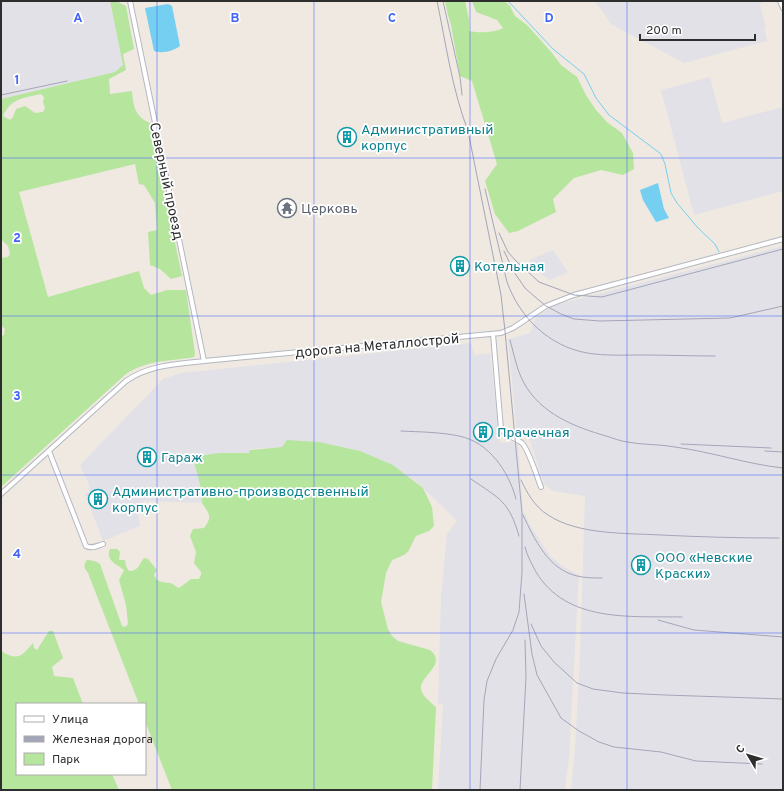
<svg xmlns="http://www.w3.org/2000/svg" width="784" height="791" viewBox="0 0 784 791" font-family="Overpass,sans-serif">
<rect width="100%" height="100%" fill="#efe9e1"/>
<!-- industrial -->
<path fill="#e3e1e8" d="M1,1H110L123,65L115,72L1,99Z
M595,1H763V2L760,4L766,27L764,28L767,41L684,63L611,24Z
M710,77L722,123L783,107V191L694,215L661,90Z
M783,246V790H571L575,748L580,655L585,496L553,491L544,484L528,435L517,434L508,339L530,333L535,319L552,306Z
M553,250L568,272L550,280L537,271L529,260Z
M471,343L474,355L490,353L500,443L511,442L518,444L523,510L530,525L550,556L564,567L579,575L569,757L565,790H438L443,704H438L441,596L447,534L457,521L418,483L393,465L360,451L345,448L282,447L250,449V453H219L192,457L199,478L202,494V503L144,501L137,506L140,526L103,541L85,494L90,492L88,488L90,487L80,465L163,379L181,373Z"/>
<!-- green -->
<path fill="#b6e59e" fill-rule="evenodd" d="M110,1H116L126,6L134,49L123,54L126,70L109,79L110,94L132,91C133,105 135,117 150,123L182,276L171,279L160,269L150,265L148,232L157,230L155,203L144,185L139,184L135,164L19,192L48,297L139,271L144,288L151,295L167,290H186L195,354L194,357L189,358C167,361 145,361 126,374L1,487V336L4,335L5,329L1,325V258L8,257L10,254L8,246L1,239V99L115,72L123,65ZM41,94L44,97L43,102L45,108L43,112L35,113L25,106L16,109L13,117L10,120L3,116C11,98 24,98 41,94Z
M445,1H465L469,20V31C479,33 494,33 503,28L497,20L476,12L472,1H504L510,6L515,16L528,26L552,53L561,65L577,77L586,95L596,110L608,123L622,133L633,153L634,169L623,175L601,170L574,178L553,199L556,212L518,231L509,233L495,214L485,181L497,164L472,81L460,76L451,25L448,15Z
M287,440L319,442L360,451L393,465L423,488L432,507L434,526L429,531L416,536C407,552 412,553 392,560L386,573L381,602L388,629L392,636L398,641L430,650C448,664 419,677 421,689C422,697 432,702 436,708L432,790H172L145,721V704H139L88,573C84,568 83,565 87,560C92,560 96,561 100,564L122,626L125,627L128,624L126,605L119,580L124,570C117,564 105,561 110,549H117L120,552L119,560H125L126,566L129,571C139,571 139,564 144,558L148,559L157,570L154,575C157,583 164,582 170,583C174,584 176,587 179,588L191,579H199L201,575V572L194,563L196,552L190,536L193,529L204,528C213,516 209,514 202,503C202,487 197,472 192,457L219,453H249L250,450L282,447Z
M49,631H53L63,658L52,667L54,676L73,678L83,704H17V774H112L119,790H1V651C18,661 21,657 33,643L34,648L37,650Z"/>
<!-- water -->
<path fill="#75cff0" d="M168,4L172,6L180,46C174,51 161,54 154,51L145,8Z
M658,183L664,209L669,218L656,222L643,200L640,190Z"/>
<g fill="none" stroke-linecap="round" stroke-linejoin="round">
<!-- stream -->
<path stroke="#75cff0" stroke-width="1" d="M508,1L553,49L584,74L596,98L609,115L661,154L665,164L671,193L677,203L698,228L715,244L719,252"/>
<defs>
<path id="minor" d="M130,1L204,361
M780,1L783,8
M493,334L501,429C507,437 514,437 522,443C529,450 537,477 541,487
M49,451L86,546C92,549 97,546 103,544
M1,494L126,381C149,365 176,364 204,361L501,333L513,328L546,306L574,295L783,239"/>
</defs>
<!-- minor casing -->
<use href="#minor" stroke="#b4b7c1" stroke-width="6"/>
<!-- minor -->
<use href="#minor" stroke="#fff" stroke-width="4"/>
<!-- rail -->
<path stroke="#a3a6b8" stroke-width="1" d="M437,1C446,44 452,89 468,131L501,295L505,331L522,513V572L519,612L513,630L496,659L487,681L484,700L480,790
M443,1L460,77L462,95
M1,95L67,81
M485,189L507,282C520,318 549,346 587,353C605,356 624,355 642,355C666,355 690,356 715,356
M499,233L508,252L516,261L539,282L574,295L602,297L783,249
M504,251L514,272L525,288L534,296L546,306L561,314L574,319L600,321L730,318L783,306
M510,340C514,354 517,371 524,383C541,414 575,427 606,436C613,438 620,441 627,442C643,445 659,444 675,447C712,452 746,464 783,468
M401,431C420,432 440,432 459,436C489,442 509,472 516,499
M681,444L771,448
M765,451L783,452
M471,479C500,499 509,501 519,536
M521,480C527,493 535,507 548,515C578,535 626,533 661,535C700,537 740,538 779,538
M523,515C535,540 548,569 577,576C586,578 594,578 602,578
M525,547C527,556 532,564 536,572C567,623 630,616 682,617
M524,594L532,654L537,675L561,718L579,731L599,742L614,747L661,752L696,761L762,764
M658,620L694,630L783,637
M531,624L541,646L554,662L577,683L593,689L623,693L665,695L783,699
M520,790L526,677L525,640"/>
</g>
<!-- grid -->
<path fill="none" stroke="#4264fb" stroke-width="1" stroke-opacity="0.55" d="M157,1V790M314,1V790M470,1V790M627,1V790M1,158H783M1,316H783M1,475H783M1,633H783"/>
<!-- icons -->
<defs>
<symbol id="building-ring" viewBox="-11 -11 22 22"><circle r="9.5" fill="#fff" stroke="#0f9aa8" stroke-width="1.5"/><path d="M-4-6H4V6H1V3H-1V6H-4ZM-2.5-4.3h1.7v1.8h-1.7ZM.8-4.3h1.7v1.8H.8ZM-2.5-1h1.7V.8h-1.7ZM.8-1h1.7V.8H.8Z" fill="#0f9aa8"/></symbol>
<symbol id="temple-ring" viewBox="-11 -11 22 22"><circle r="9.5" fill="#fff" stroke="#6b7280" stroke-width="1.5"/><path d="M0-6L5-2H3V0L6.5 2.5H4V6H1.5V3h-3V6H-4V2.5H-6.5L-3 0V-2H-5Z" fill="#6b7280"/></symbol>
</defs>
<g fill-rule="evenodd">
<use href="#building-ring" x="336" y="126" width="22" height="22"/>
<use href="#temple-ring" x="276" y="197" width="22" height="22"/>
<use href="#building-ring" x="449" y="255" width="22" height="22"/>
<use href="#building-ring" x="472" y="421" width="22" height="22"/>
<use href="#building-ring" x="136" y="446" width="22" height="22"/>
<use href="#building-ring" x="87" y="488" width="22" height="22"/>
<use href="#building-ring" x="630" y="554" width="22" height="22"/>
</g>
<g text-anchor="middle" stroke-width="3.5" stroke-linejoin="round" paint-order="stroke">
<!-- culture labels -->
<g font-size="14" fill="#0d838f" stroke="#fff" text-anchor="start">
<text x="361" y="134">Административный<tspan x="361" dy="16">корпус</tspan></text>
<text x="474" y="271">Котельная</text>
<text x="497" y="437">Прачечная</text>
<text x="161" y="462">Гараж</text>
<text x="112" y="496">Административно-производственный<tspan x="112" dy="16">корпус</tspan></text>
<text x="655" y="562">ООО «Невские<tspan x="655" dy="16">Краски»</tspan></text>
</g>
<!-- street labels -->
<g font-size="14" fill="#2e2e2e" stroke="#fff">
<text transform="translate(167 181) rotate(78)" y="5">Северный проезд</text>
<text transform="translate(377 345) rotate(-5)" y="5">дорога на Металлострой</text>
</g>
<!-- worship labels -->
<g font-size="14" fill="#5b616d" stroke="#fff" text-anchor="start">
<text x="301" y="213">Церковь</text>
</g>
</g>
<g font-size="13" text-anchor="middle" font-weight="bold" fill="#4264fb" stroke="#fff" stroke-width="3.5" stroke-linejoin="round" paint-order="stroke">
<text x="78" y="22">A</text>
<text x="235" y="22">B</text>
<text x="392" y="22">C</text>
<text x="549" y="22">D</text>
<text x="17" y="84">1</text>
<text x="17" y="242">2</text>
<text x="17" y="400">3</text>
<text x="17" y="558">4</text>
</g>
<!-- border -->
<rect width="784" height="791" fill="none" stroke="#2e2e2e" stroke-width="4"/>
<!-- legend -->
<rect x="16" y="703" width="130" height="72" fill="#ffffff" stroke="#ababab"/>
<rect x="24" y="716" width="20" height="6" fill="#ffffff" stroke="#ababab"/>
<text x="52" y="723" font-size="12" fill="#2e2e2e">Улица</text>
<rect x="24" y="736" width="20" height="6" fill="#a3a6b8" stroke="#ababab"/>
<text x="52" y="743" font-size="12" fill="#2e2e2e">Железная дорога</text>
<rect x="24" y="753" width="20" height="12" fill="#b6e59e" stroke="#ababab"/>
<text x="52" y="763" font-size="12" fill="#2e2e2e">Парк</text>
<!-- north arrow -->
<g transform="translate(748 755) rotate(308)" stroke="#ffffff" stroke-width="3" paint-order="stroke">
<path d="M0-3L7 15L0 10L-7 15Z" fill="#2e2e2e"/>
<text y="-6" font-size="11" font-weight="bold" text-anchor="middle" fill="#2e2e2e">С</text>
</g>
<!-- scale -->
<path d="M640 34v6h115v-6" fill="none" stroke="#2e2e2e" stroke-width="2"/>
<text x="646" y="34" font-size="12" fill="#2e2e2e" stroke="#ffffff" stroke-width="3" paint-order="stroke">200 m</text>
</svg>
